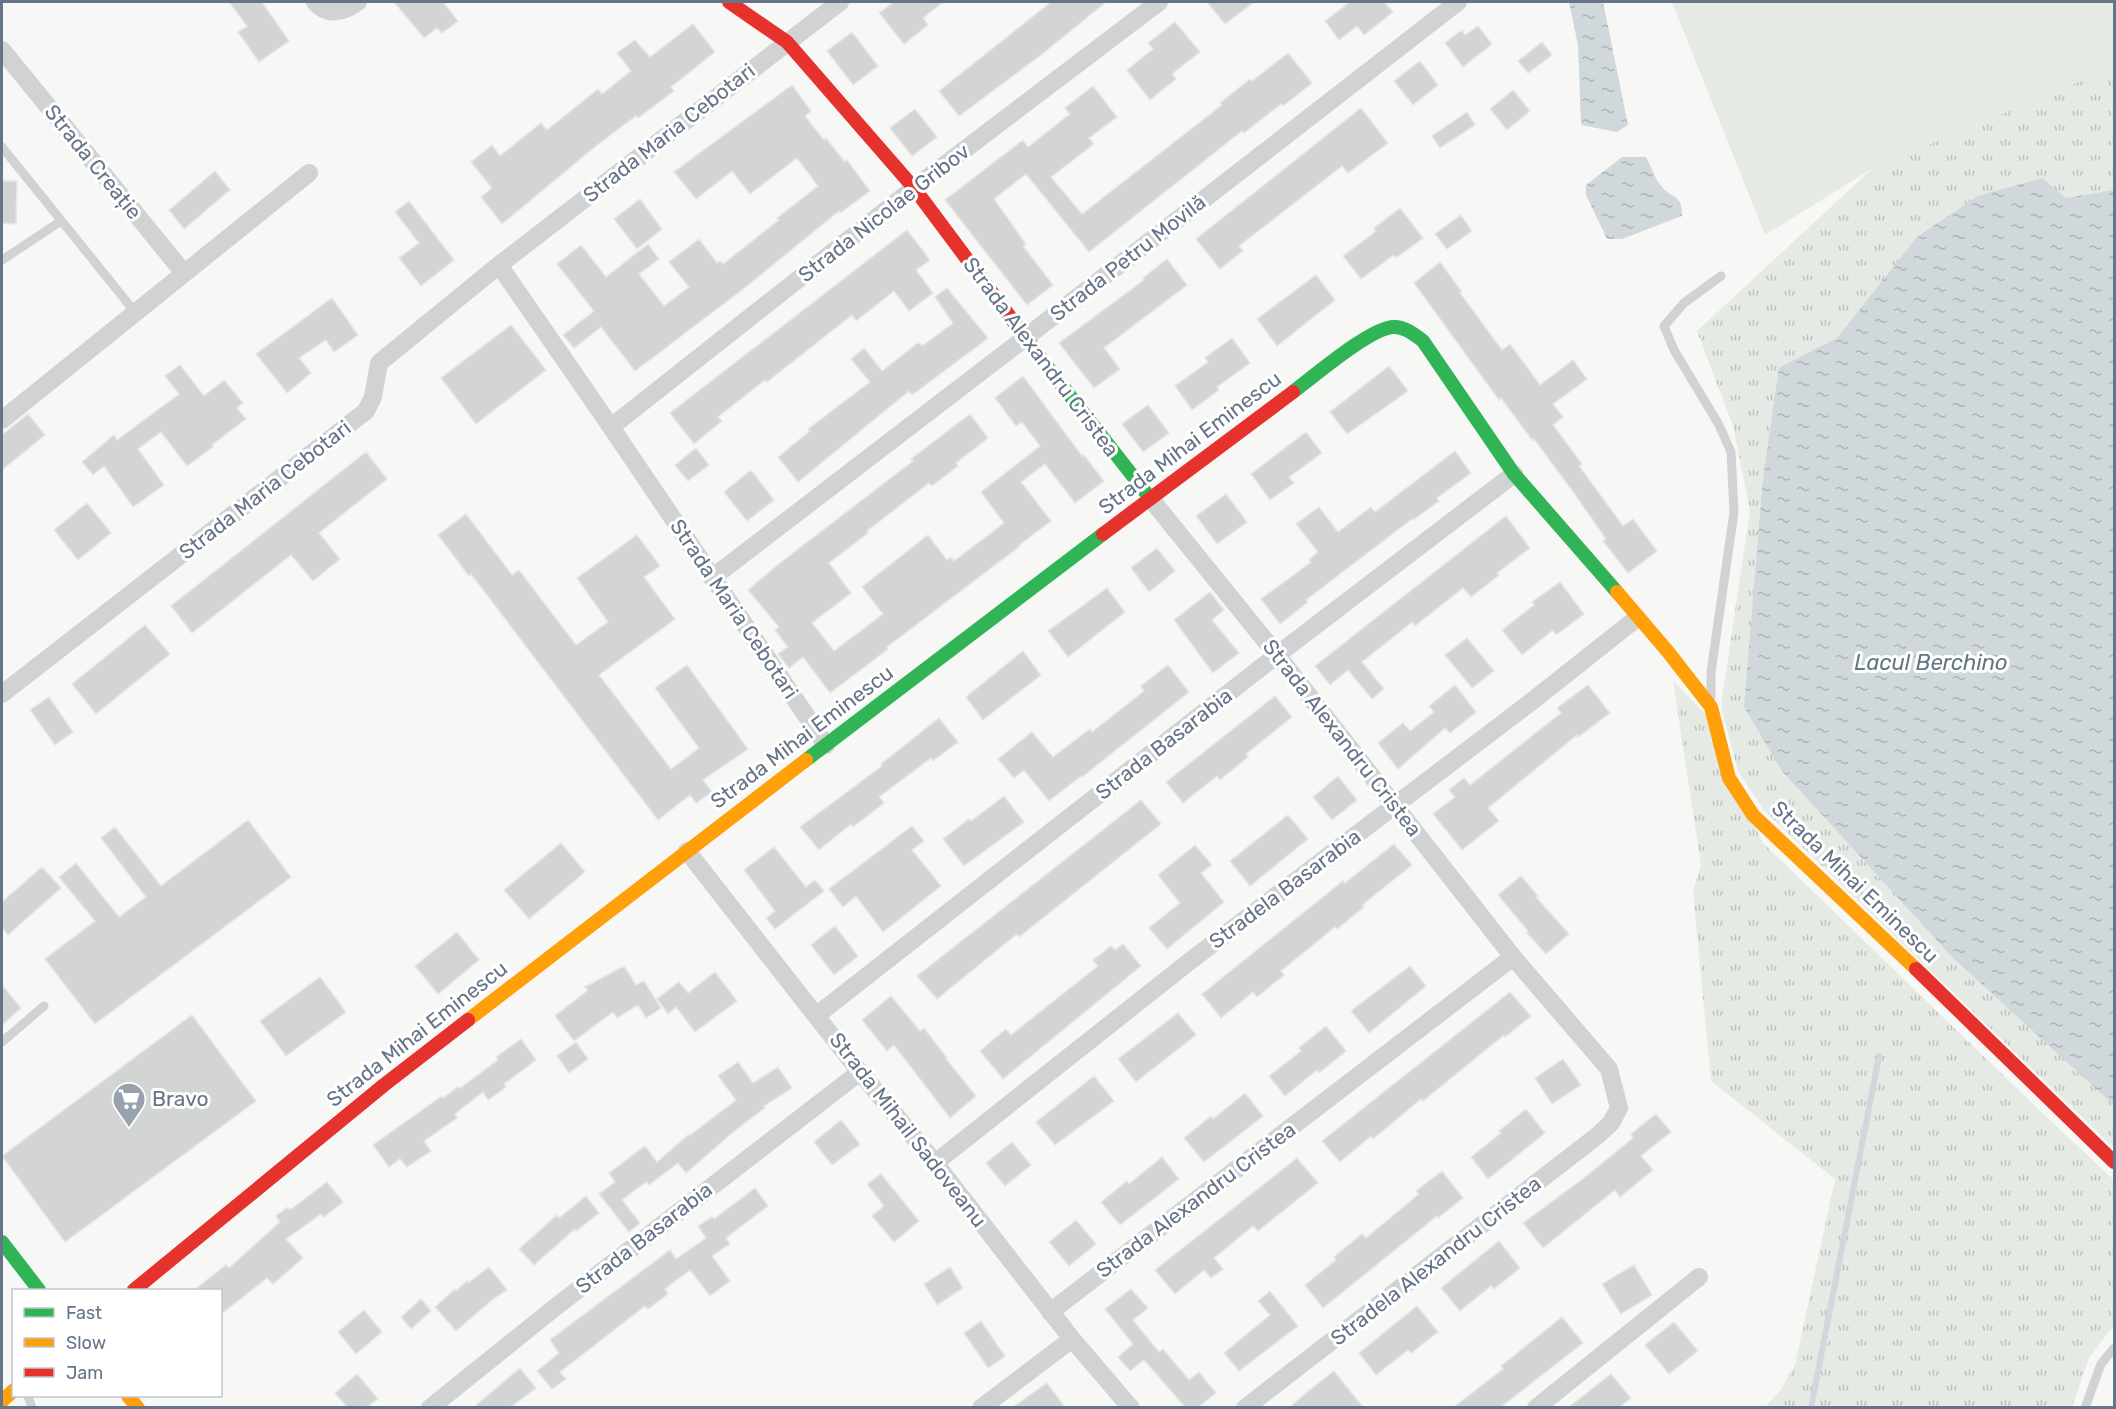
<svg xmlns="http://www.w3.org/2000/svg" width="2116" height="1409" viewBox="0 0 2116 1409" font-family="Rubik,sans-serif">
<defs>
<pattern id="grass-tufts" width="24" height="20" patternUnits="userSpaceOnUse" patternTransform="scale(1.5)"><rect width="24" height="20" fill="#e6eae4"/><path d="M3 7l-1-3M5 7V3M7 7l1-3M15 17l-1-3M17 17v-4M19 17l1-3" fill="none" stroke="#bec2bf"/></pattern>
<pattern id="water-ripples" width="26" height="14" patternUnits="userSpaceOnUse" patternTransform="scale(1.5)"><rect width="26" height="14" fill="#d1d8dc"/><path d="M2 4q2-2 4 0t4 0M15 11q2-2 4 0t4 0" fill="none" stroke="#adb4b8"/></pattern>
</defs>
<rect width="100%" height="100%" fill="#f7f7f6"/>
<!-- grass -->
<path fill="url(#grass-tufts)" d="M2114,67V1148L1764,810L1738,771L1721,706L1750,510L1733,426L1697,331L1873,168Z
M1673,681L1705,713L1763,843L2035,1106L2114,1180V1325L2089,1358L2072,1407H1765L1780,1391L1795,1365L1835,1179L1711,1081L1693,891L1701,865Z"/>
<!-- green -->
<path fill="#e6eae4" d="M1672,2H2114V67L1873,168L1765,235Z"/>
<!-- water -->
<path fill="url(#water-ripples)" d="M1569,2H1603L1628,125L1617,132L1581,125L1578,45Z
M1622,157H1646C1651,166 1655,180 1662,187C1672,199 1683,194 1682,216L1622,239H1607L1586,195V185Z
M2042,178L2066,198L2114,190V1105L1953,958L1782,771L1744,707L1763,478L1779,368L1837,338L1917,237L1978,196Z"/>
<g fill="none" stroke-linecap="round" stroke-linejoin="round">
<!-- stream -->
<path stroke="#d1d8dc" stroke-width="6" d="M1811,1408L1879,1056"/>
</g>
<!-- building -->
<path fill="#d3d4d4" stroke="#e6e6e6" stroke-width="1.5" d="M229,2H262L289,41L259,62L238,32L247,26Z
M394,2H443L458,21L442,33L437,28L424,38Z
M894,2H943L923,18L928,25L904,44L879,13Z
M1051,2H1106L1041,55L959,116L939,91Z
M1207,2H1254L1225,24Z
M1350,2H1384L1393,12L1364,35L1357,26L1339,40L1325,21Z
M1175,22L1200,52L1172,74L1176,79L1150,100L1127,70L1153,49L1148,43Z
M693,24L715,52L671,87L674,91L638,118L636,116L596,146L502,224L481,197L492,188L471,162L492,145L500,156L541,123L547,130L598,89L602,94L631,71L617,53L635,40L650,57Z
M1478,26L1492,44L1463,67L1445,43L1462,30L1465,35Z
M852,32L878,66L853,85L827,51Z
M1542,42L1552,55L1528,73L1518,61Z
M1288,53L1312,83L1283,106L1281,104L1244,133L1242,131L1089,252L1026,174L994,199L1026,244L1023,246L1053,285L1027,305L945,200L1023,140L1028,147L1070,114L1065,108L1093,86L1117,117L1089,138L1094,144L1051,177L1082,214L1222,105L1220,103L1250,79L1252,81Z
M1420,61L1438,85L1413,105L1394,81Z
M792,85L811,111L805,116L824,140L826,138L845,162L847,160L870,191L840,213L839,211L742,290L635,371L601,327L574,348L563,335L594,311L557,264L581,245L606,277L648,244L659,259L639,274L664,306L689,287L669,262L699,239L717,263L720,261L723,264L779,220L777,218L818,186L797,158L750,194L732,171L696,199L674,172Z
M1513,90L1530,111L1507,130L1490,109Z
M1361,108L1388,143L1348,173L1342,166L1239,246L1243,251L1220,269L1196,239Z
M915,109L937,137L912,156L890,128Z
M1467,112L1475,125L1440,148L1432,136Z
M215,171L230,190L184,229L169,210Z
M2,181H17L16,224L2,223Z
M640,199L662,229L637,249L614,219Z
M409,201L454,260L421,286L399,258L419,243L395,212Z
M1400,208L1423,238L1396,258L1394,255L1361,279L1343,256L1376,231L1374,228Z
M1461,215L1472,231L1447,249L1435,234Z
M907,230L930,260L916,270L933,293L909,311L894,291L856,321L852,315L767,382L765,380L718,417L722,421L694,444L670,413Z
M1167,259L1187,285L1104,348L1120,369L1094,388L1059,343L1144,280L1143,278Z
M1440,262L1462,292L1460,293L1502,350L1510,344L1540,385L1573,360L1587,379L1553,404L1563,417L1553,425L1582,464L1579,466L1623,526L1633,519L1657,551L1628,573L1603,541L1606,539L1574,493L1534,439L1532,440L1501,398L1499,400L1414,283Z
M1316,275L1335,300L1277,346L1257,319Z
M947,288L988,338L912,395L909,391L798,482L778,457L810,431L808,429L870,382L851,359L864,348L882,371L919,342L922,346L953,323L935,297Z
M332,298L358,335L334,352L326,340L299,358L311,373L287,393L256,354Z
M511,325L546,370L476,424L441,378Z
M1232,338L1250,363L1217,387L1219,390L1192,410L1175,386L1208,362L1205,358Z
M180,365L204,396L224,380L243,403L237,408L246,419L212,445L213,447L187,466L161,432L138,449L164,485L133,507L104,466L93,475L82,462L114,435L117,440L179,394L165,376Z
M1389,366L1408,391L1347,434L1330,412Z
M1023,376L1082,456L1084,455L1104,481L1075,503L1045,464L1021,482L1051,521L1019,545L1020,546L887,647L888,649L830,693L803,657L789,668L778,654L788,647L775,630L779,627L748,590L780,563L913,461L911,459L970,414L988,438L956,463L958,466L932,486L929,483L867,531L868,533L829,563L851,593L812,623L834,651L883,614L862,587L928,535L947,560L951,557L954,561L1004,523L981,492L1040,446L1022,422L1016,426L995,398Z
M1148,405L1169,433L1143,452L1122,424Z
M28,414L45,435L2,470V435Z
M1306,432L1322,453L1289,477L1294,483L1270,500L1251,474Z
M696,448L709,465L688,481L675,465Z
M1455,451L1471,473L1437,498L1439,501L1413,520L1412,519L1306,600L1308,602L1280,624L1261,599L1311,562L1309,560L1318,552L1296,524L1319,507L1338,532L1371,507L1375,512Z
M366,452L387,479L319,533L340,559L313,581L291,555L192,633L171,606Z
M751,470L774,500L747,521L724,492Z
M1226,494L1247,522L1217,544L1196,516Z
M87,503L111,533L78,560L54,530Z
M466,514L512,575L519,570L576,645L608,622L577,578L637,535L660,566L644,577L675,619L599,675L671,769L699,748L655,688L687,665L748,749L703,780L712,792L696,803L690,795L658,820L471,574L469,576L438,535Z
M1506,516L1530,548L1497,573L1499,575L1471,597L1463,588L1415,626L1412,622L1362,662L1384,689L1372,699L1348,670L1330,685L1315,666Z
M1157,548L1175,571L1149,592L1131,568Z
M1560,582L1584,614L1556,635L1553,630L1522,655L1502,630L1534,605L1532,602Z
M1107,588L1125,612L1068,657L1048,631Z
M1210,592L1224,610L1212,620L1239,653L1213,673L1174,620Z
M145,625L170,654L96,714L72,684Z
M1467,638L1494,671L1472,688L1445,655Z
M1023,651L1041,675L983,720L966,697Z
M1168,665L1189,692L1082,777L1081,776L1049,801L1024,770L1014,778L998,759L1032,732L1053,757L1090,729L1092,732L1144,691L1141,686Z
M1455,685L1476,712L1450,733L1445,728L1398,769L1378,743L1403,723L1410,731L1434,712L1429,706Z
M1588,685L1610,713L1578,737L1577,735L1488,808L1499,821L1462,850L1433,814L1455,797L1449,790L1464,778L1470,785L1561,713L1557,708Z
M1275,696L1292,717L1246,754L1248,757L1220,780L1217,776L1183,803L1166,782Z
M49,697L73,732L55,745L30,710Z
M939,718L958,742L933,761L931,758L879,797L884,803L853,827L851,824L819,850L800,827L882,766L881,764Z
M1338,776L1357,800L1332,820L1313,797Z
M1004,796L1024,822L964,866L943,839L969,819L971,821Z
M1141,800L1161,824L1019,937L1017,934L937,999L917,976Z
M1288,815L1308,839L1250,886L1230,861Z
M248,820L291,877L95,1024L45,959L95,921L59,877L76,863L119,917L146,897L101,838L115,827L161,886Z
M912,826L924,841L912,850L941,886L883,932L856,896L843,907L829,889Z
M561,843L585,872L529,919L504,890Z
M1394,844L1412,865L1362,905L1364,907L1337,929L1335,927L1281,971L1284,975L1257,997L1253,992L1221,1018L1202,994L1343,881L1345,883Z
M1195,845L1212,865L1201,873L1224,902L1167,949L1149,928L1180,903L1158,875Z
M774,847L806,887L815,880L824,891L775,929L766,918L775,911L744,870Z
M42,867L61,888L8,935L2,927V902Z
M1521,876L1538,896L1536,897L1569,934L1546,954L1527,933L1528,931L1498,895Z
M835,926L858,956L834,975L811,945Z
M457,932L479,960L438,994L415,966Z
M1123,944L1141,966L1003,1079L980,1051L1006,1029L1011,1035L1098,966L1093,960L1111,946L1115,950Z
M624,966L636,985L644,981L661,1008L646,1018L638,1005L617,1018L613,1012L574,1041L555,1016L588,990L585,987Z
M1410,966L1426,986L1369,1033L1351,1011Z
M715,972L737,1001L695,1032L676,1007L668,1014L657,999L679,982L688,993Z
M320,977L346,1012L286,1056L260,1021Z
M2,985L21,1008L2,1025Z
M1510,992L1531,1016L1505,1037L1504,1035L1423,1101L1421,1099L1373,1139L1371,1136L1340,1162L1322,1141Z
M891,996L920,1031L924,1028L947,1058L946,1059L976,1096L950,1118L894,1045L887,1051L862,1020Z
M1178,1013L1196,1035L1136,1082L1118,1059Z
M192,1015L256,1101L65,1242L2,1156Z
M1326,1026L1346,1051L1319,1073L1317,1070L1285,1096L1269,1076L1301,1051L1299,1048Z
M521,1039L536,1060L504,1084L506,1087L488,1100L483,1092L455,1114L457,1118L424,1141L431,1151L407,1167L400,1159L389,1167L373,1145L442,1096L443,1098L458,1087L460,1088L498,1060L496,1057Z
M576,1042L588,1059L569,1073L557,1056Z
M1563,1059L1581,1085L1552,1104L1535,1078Z
M738,1062L753,1083L778,1067L792,1088L764,1106L765,1108L737,1129L686,1173L678,1163L649,1185L646,1182L622,1200L640,1223L629,1232L599,1194L615,1182L609,1173L645,1146L657,1162L688,1135L689,1136L736,1100L718,1076Z
M1094,1076L1114,1101L1055,1145L1036,1122Z
M1245,1093L1263,1116L1204,1162L1184,1138L1211,1116L1213,1119Z
M1526,1109L1545,1133L1488,1179L1471,1157L1501,1133L1499,1131Z
M1656,1114L1671,1132L1641,1156L1653,1170L1620,1197L1615,1190L1543,1248L1523,1223L1584,1178L1633,1138L1631,1134Z
M841,1120L860,1144L832,1165L814,1142Z
M1012,1142L1031,1165L1005,1186L986,1163Z
M1162,1157L1179,1179L1120,1225L1101,1202L1127,1181L1129,1184Z
M1297,1158L1318,1183L1258,1231L1253,1226L1214,1258L1223,1269L1211,1278L1204,1270L1175,1294L1155,1270Z
M1442,1171L1463,1198L1438,1218L1437,1216L1323,1308L1305,1285L1336,1260L1334,1257L1362,1234L1366,1238L1419,1194L1416,1191Z
M881,1174L919,1221L894,1242L872,1216L884,1206L867,1184Z
M327,1182L343,1202L324,1217L321,1214L286,1239L303,1258L273,1284L267,1278L220,1315V1290H194L226,1265L229,1268L280,1222L276,1216L288,1207L290,1210Z
M755,1188L768,1206L726,1238L730,1244L712,1256L730,1281L710,1296L690,1270L665,1289L668,1294L648,1309L645,1306L560,1372L566,1379L552,1389L537,1371L559,1353L550,1340L670,1250L676,1259L706,1238L698,1226L712,1217L714,1219Z
M586,1196L599,1213L576,1231L575,1229L534,1265L519,1249L557,1215L559,1218Z
M1076,1220L1096,1244L1069,1266L1049,1242Z
M1499,1241L1520,1268L1494,1289L1491,1286L1460,1311L1441,1288Z
M1634,1265L1652,1295L1621,1314L1602,1284Z
M489,1267L507,1290L493,1299L456,1331L435,1307L455,1289L456,1291L467,1281L468,1283Z
M950,1267L963,1288L937,1305L924,1284Z
M1131,1289L1148,1308L1133,1320L1159,1352L1163,1349L1189,1380L1199,1372L1216,1393L1198,1407H1185L1144,1360L1130,1371L1118,1357L1133,1344L1105,1309Z
M1270,1291L1298,1326L1239,1371L1224,1353L1270,1315L1258,1301Z
M421,1299L431,1311L411,1329L401,1317Z
M1417,1306L1438,1332L1411,1353L1408,1350L1376,1375L1359,1353Z
M364,1310L382,1332L356,1354L338,1332Z
M1562,1317L1583,1343L1501,1407H1454L1503,1369L1501,1366Z
M981,1321L1005,1356L988,1368L964,1333Z
M1674,1322L1698,1351L1669,1374L1645,1345Z
M520,1368L536,1388L511,1407H474Z
M1334,1371L1363,1407H1290L1307,1392Z
M357,1374L378,1399L367,1407H347L335,1393Z
M1611,1374L1631,1398L1620,1407H1569Z
M1047,1383L1065,1407H1013Z"/>
<g fill="none" stroke-linecap="round" stroke-linejoin="round">
<!-- lane -->
<path stroke="#d1d2d3" stroke-width="9" d="M2,147L135,312
M2,260L61,221
M1711,697V672L1734,512L1731,452L1718,423L1674,350L1664,326L1684,303L1721,276
M2,1042L44,1006
M28,1396L32,1408
M2085,1408L2101,1364L2114,1348"/>
<!-- street -->
<path stroke="#d1d2d3" stroke-width="18" d="M315,2C327,17 344,12 358,2
M2,50L184,273
M499,265L611,427L826,745
M2,420L309,173
M611,427L914,188L1159,2
M1150,498L1277,655L1513,957L1609,1069L1619,1108L1611,1123L1597,1136L1245,1408
M712,578L1025,338L1458,2
M2,694L366,411L373,397L379,363L499,265L840,2
M687,851L860,1072L935,1163L1072,1339L1131,1408
M817,1015L1277,655L1514,474
M935,1163L1190,961L1531,702L1637,618
M1050,1312L1513,957
M430,1408L553,1309L860,1072
M981,1408L1072,1339
M1536,1408L1699,1277"/>
<!-- fast -->
<path stroke="#30b455" stroke-width="14" d="M1046,365L1150,498
M1293,392C1313,377 1371,327 1394,327C1405,327 1414,334 1423,341L1514,474L1617,592
M806,760L1103,534
M2,1242L39,1290"/>
<!-- slow -->
<path stroke="#ff9f0a" stroke-width="14" d="M1617,592L1669,653L1711,707L1729,778L1753,815L1916,969
M468,1020L806,760
M128,1396L138,1408
M2,1401L14,1390"/>
<!-- jam -->
<path stroke="#e5322d" stroke-width="14" d="M729,2L787,42L914,188L1046,365
M1103,534L1293,392
M1916,969L2114,1162
M134,1290L384,1085L468,1020"/>
</g>
<!-- icons -->
<defs>
<symbol id="supermarket-pin" viewBox="-11 -11 22 30"><path d="M0 17L-7.5 6A9.5 9.5 0 1 1 7.5 6Z" fill="#98a2ae" stroke="#fff"/><path d="M-6-5.5h2.5l.6 2H6L4.5 2H-2.5L-4.4-4H-6ZM-1.5 3.2a1.3 1.3 0 1 0 .1 0ZM3 3.2a1.3 1.3 0 1 0 .1 0Z" fill="#fff"/></symbol>
</defs>
<g fill-rule="evenodd">
<use href="#supermarket-pin" x="110" y="1080" width="38" height="52"/>
</g>
<g text-anchor="middle" stroke-width="6" stroke-linejoin="round" paint-order="stroke">
<!-- street labels -->
<g font-size="21" fill="#657488" stroke="#fff">
<text transform="translate(669 133) rotate(-38)" y="7">Strada Maria Cebotari</text>
<text transform="translate(93 162) rotate(51)" y="7">Strada Creație</text>
<text transform="translate(884 213) rotate(-38)" y="7">Strada Nicolae Gribov</text>
<text transform="translate(1128 258) rotate(-38)" y="7">Strada Petru Movilă</text>
<text transform="translate(1041 357) rotate(53)" y="7">Strada Alexandru Cristea</text>
<text transform="translate(1190 443) rotate(-37)" y="7">Strada Mihai Eminescu</text>
<text transform="translate(265 490) rotate(-38)" y="7">Strada Maria Cebotari</text>
<text transform="translate(734 609) rotate(56)" y="7">Strada Maria Cebotari</text>
<text transform="translate(802 737) rotate(-37)" y="7">Strada Mihai Eminescu</text>
<text transform="translate(1342 738) rotate(52)" y="7">Strada Alexandru Cristea</text>
<text transform="translate(1164 744) rotate(-38)" y="7">Strada Basarabia</text>
<text transform="translate(1855 882) rotate(44)" y="7">Strada Mihai Eminescu</text>
<text transform="translate(1285 889) rotate(-37)" y="7">Stradela Basarabia</text>
<text transform="translate(417 1034) rotate(-38)" y="7">Strada Mihai Eminescu</text>
<text transform="translate(908 1130) rotate(52)" y="7">Strada Mihail Sadoveanu</text>
<text transform="translate(1196 1200) rotate(-37)" y="7">Strada Alexandru Cristea</text>
<text transform="translate(644 1238) rotate(-38)" y="7">Strada Basarabia</text>
<text transform="translate(1436 1261) rotate(-38)" y="7">Stradela Alexandru Cristea</text>
</g>
<!-- poi labels -->
<g font-size="21" fill="#657488" stroke="#fff" text-anchor="start">
<text x="152" y="1106">Bravo</text>
</g>
<!-- water labels -->
<g font-size="22" font-style="italic" fill="#617684" stroke="#fff">
<text x="1931" y="670">Lacul Berchino</text>
</g>
</g>
<!-- border -->
<rect width="2116" height="1409" fill="none" stroke="#657488" stroke-width="6"/>
<!-- legend -->
<rect x="12" y="1289" width="210" height="108" fill="#ffffff" stroke="#c1c7cf" stroke-width="1.5"/>
<rect x="24" y="1308" width="30" height="9" fill="#30b455" stroke="#c1c7cf" stroke-width="1.5"/>
<text x="66" y="1319" font-size="18" fill="#657488">Fast</text>
<rect x="24" y="1338" width="30" height="9" fill="#ff9f0a" stroke="#c1c7cf" stroke-width="1.5"/>
<text x="66" y="1349" font-size="18" fill="#657488">Slow</text>
<rect x="24" y="1368" width="30" height="9" fill="#e5322d" stroke="#c1c7cf" stroke-width="1.5"/>
<text x="66" y="1379" font-size="18" fill="#657488">Jam</text>
</svg>
